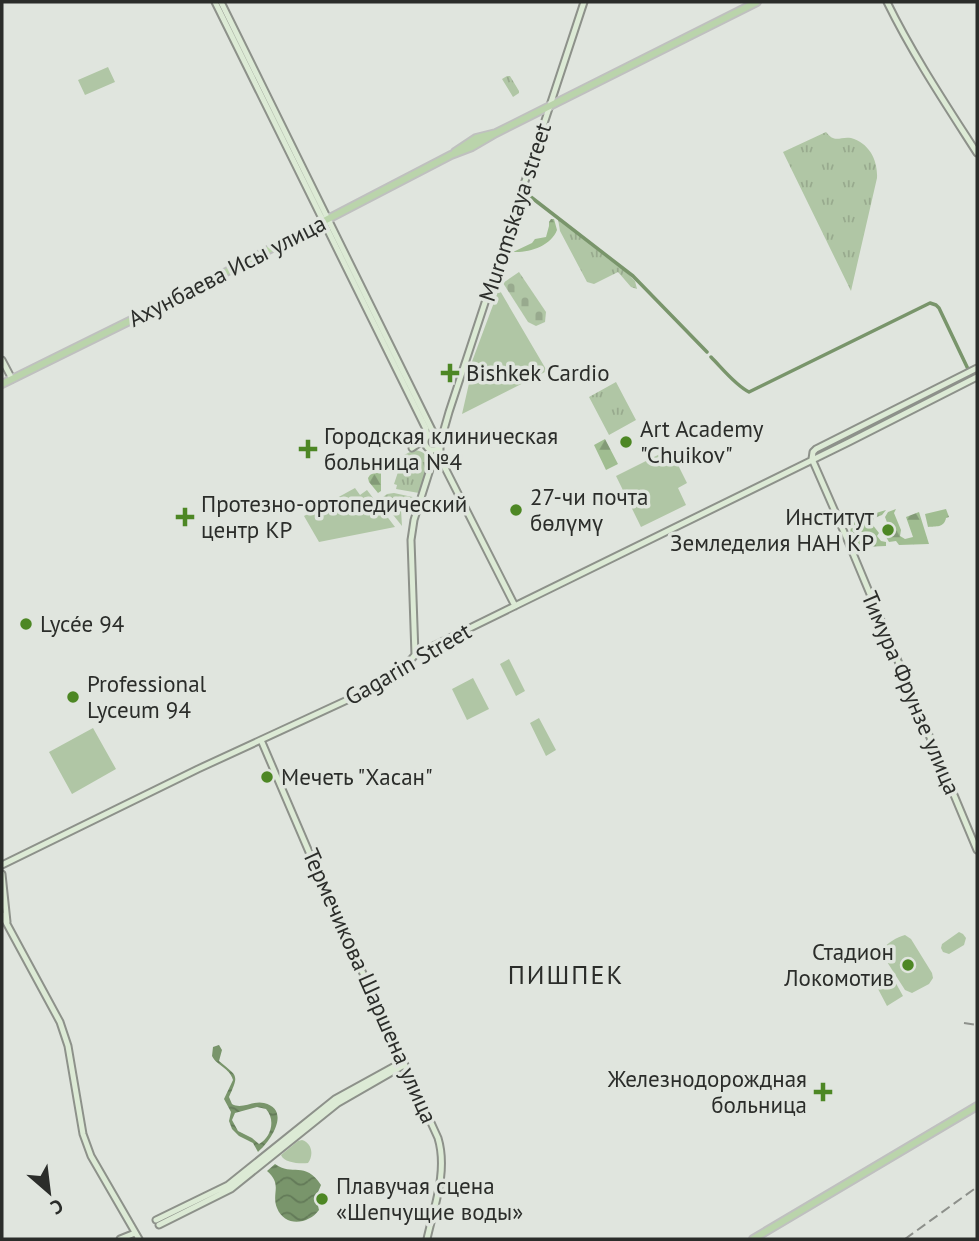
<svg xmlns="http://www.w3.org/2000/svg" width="979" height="1241" viewBox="0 0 979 1241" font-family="'PT Sans',sans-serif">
<defs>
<pattern id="grass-tufts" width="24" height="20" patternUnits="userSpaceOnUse" patternTransform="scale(1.75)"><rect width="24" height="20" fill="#b0c6a5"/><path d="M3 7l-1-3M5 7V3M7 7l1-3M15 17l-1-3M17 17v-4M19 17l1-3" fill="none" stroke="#98aa8e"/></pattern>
<pattern id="forest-firs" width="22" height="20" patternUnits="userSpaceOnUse" patternTransform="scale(1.75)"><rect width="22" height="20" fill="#a0bd91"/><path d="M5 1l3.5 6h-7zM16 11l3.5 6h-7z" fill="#839a77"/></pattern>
<pattern id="cemetery-stones" width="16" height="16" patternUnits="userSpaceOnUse" patternTransform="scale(1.75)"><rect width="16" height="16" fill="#b0c6a5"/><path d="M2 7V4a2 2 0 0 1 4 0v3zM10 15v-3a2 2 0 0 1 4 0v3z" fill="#98aa8e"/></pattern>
<pattern id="water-waves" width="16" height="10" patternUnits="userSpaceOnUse" patternTransform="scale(1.75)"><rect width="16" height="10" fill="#79956b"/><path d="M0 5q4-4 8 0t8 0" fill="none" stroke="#637a58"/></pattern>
</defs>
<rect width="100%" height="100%" fill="#e0e5de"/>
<!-- grass -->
<path fill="url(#grass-tufts)" d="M507,76H510L519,91V93L513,97L502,79Z
M826,132C835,144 840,136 851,138C869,143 878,160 877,178L851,291L783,152Z
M558,219L625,271L635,281L637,289L631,287L618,272L594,284L587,282L560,231Z
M616,382L636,420L609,435L589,397Z
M949,386L948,389L855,436H852L851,435Z
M414,450C439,452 424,478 419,493L396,489L397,485L394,484L398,472L396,465L405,460L404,455Z
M394,493L417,498L414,512L407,505L398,506V503L395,502L393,505L392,499L383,497L387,494Z
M383,499L386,500L391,507L401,510L402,526L382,501Z"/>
<!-- forest -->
<path fill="url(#forest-firs)" d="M551,219H554L557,230C551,246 529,253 513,252L532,243L535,239L546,237L549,226V222Z
M605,439L618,464L606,470L594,445Z
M403,457L405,463L401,466L396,465L398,472H381V491L378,493L369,482L368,478L370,475Z
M896,509L894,513L901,530L900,536L905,539L913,537L906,517L919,512L929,544L899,545L896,541L889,542L886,537L891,533L885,517L888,512Z
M946,509L949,517L946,518C944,528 936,526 928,527L925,514Z
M886,510L882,515L874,518L872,524L879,533L877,536L881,541L886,542V546L862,547L850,539L851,523L856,519Z"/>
<!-- cemetery -->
<path fill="url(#cemetery-stones)" d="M519,272L546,312L545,322L536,326L528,322L503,283Z"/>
<!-- park -->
<path fill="#b0c6a5" d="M108,67L115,82L85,95L78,80Z
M499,289L547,371L462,414L470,379L467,375Z
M670,449L687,483L678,488L686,505L641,527L616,476Z
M355,488L360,495L367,490L395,527L319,542L304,516Z
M509,659L525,691L516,696L500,664Z
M473,678L489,709L467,720L452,689Z
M539,718L556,750L546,756L530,723Z
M93,728L116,769L72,794L49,752Z
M959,932L963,934L966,938L964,945L949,954L943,952L941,948L942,944Z
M905,935L911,939L932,973L933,978L929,984L912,993L905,990L882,954V950C887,943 897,937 905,935Z
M893,978L903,996L887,1006L877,987Z
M302,1140C312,1143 314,1155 308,1163C300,1164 284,1163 281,1155L298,1141Z"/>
<!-- water -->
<path fill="url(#water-waves)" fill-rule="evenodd" d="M219,1045L222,1050L219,1061C238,1077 239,1074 229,1097L232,1104C242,1110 253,1100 264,1103C292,1110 270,1142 258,1152L253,1143L239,1136L232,1129L229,1121L231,1112L224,1099L233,1080C230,1068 217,1066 212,1056L213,1047ZM257,1107L266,1109C276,1120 271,1138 259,1144L252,1138L238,1131L232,1120L235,1113Z
M275,1164C292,1177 305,1160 321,1185L316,1197L319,1210C309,1224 285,1228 277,1208C271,1193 283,1185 267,1171Z"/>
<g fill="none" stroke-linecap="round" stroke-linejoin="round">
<!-- canal -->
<path stroke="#79956b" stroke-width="3.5" d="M527,194L633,276L707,352
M711,357C722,368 735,385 749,392L930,303L936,305L939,308L968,369"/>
<defs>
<path id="secondary" d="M215,2L426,429L427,436
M221,2L434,434
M887,2C913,55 945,103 977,153
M2,360L12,379
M425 442a8 8 0 1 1 16 0a8 8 0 1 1-16 0Z
M441,440L449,412L584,2
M440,446V458L515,606
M412,448L425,439
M812,459L847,539L977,850
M812,459L813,452L816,449L977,368
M415,655L411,540L414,520L433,460L429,449
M261,740L330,901L438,1138C448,1171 434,1207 427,1239
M2,865L198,769L384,683L401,671L415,655L849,442L977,377
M2,874L7,922
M2,915L60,1022L68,1046L83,1134L91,1156L139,1239
M156,1220L228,1185L335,1099L395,1066L405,1065
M159,1225L231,1189L338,1103L404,1065
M120,1239L135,1233"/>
<path id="primary" d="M455,152L476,138L496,133
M2,384L180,296L451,155L472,147L496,133L757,2
M753,1239L977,1106"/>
</defs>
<!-- secondary casing -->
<use href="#secondary" stroke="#8d918a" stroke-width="9"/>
<!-- primary casing -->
<use href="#primary" stroke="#bfc0bf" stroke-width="10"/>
<!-- secondary -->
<use href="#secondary" stroke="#dcead5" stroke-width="5"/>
<!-- primary -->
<use href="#primary" stroke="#bad4ab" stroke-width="6"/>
<!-- rail -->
<path stroke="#8d908b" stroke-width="2" stroke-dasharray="10 5" stroke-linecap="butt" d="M964,1023L977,1025
M905,1239L977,1187"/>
</g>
<!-- markers -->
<g fill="#4d8724" stroke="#e0e5de" stroke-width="2.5">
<path d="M446.5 362.5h7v7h7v7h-7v7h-7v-7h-7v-7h7z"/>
<circle cx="626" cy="442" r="7"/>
<path d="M304.5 438.5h7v7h7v7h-7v7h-7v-7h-7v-7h7z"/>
<circle cx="516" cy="510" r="7"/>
<path d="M181.5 506.5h7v7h7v7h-7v7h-7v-7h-7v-7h7z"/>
<circle cx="888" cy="530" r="7"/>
<circle cx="26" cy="624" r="7"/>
<circle cx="73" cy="697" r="7"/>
<circle cx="267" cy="777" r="7"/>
<circle cx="908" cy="965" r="7"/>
<path d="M819.5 1081.5h7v7h7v7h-7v7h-7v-7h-7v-7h7z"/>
<circle cx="322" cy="1199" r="7"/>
</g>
<g text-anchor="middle" stroke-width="7" stroke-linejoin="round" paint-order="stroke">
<!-- street labels -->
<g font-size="23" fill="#2b2d2a" stroke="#e0e5de">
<text transform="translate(515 212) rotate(-72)" y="8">Muromskaya street</text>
<text transform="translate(227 271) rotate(-27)" y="8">Ахунбаева Исы улица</text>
<text transform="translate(408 664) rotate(-30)" y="8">Gagarin Street</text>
<text transform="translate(911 693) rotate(67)" y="8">Тимура Фрунзе улица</text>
<text transform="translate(370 986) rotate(66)" y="8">Термечикова Шаршена улица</text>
</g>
<!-- poi labels -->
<g font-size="23" fill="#2b2d2a" stroke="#e0e5de" text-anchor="start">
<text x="466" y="381">Bishkek Cardio</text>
<text x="640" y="437">Art Academy<tspan x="640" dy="26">"Chuikov"</tspan></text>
<text x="324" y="444">Городская клиническая<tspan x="324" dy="26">больница №4</tspan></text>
<text x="530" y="505">27-чи почта<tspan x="530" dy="26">бөлүмү</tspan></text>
<text x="201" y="512">Протезно-ортопедический<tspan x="201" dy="26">центр КР</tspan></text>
<text x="874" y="525" text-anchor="end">Институт<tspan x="874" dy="26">Земледелия НАН КР</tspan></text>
<text x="40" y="632">Lycée 94</text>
<text x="87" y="692">Professional<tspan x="87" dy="26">Lyceum 94</tspan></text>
<text x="281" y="785">Мечеть "Хасан"</text>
<text x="894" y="960" text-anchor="end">Стадион<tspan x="894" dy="26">Локомотив</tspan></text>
<text x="807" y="1087" text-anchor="end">Железнодорождная<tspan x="807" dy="26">больница</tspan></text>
<text x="336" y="1194">Плавучая сцена<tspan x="336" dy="26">«Шепчущие воды»</tspan></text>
</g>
<!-- quarter labels -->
<g font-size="26" letter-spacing="2" fill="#2b2d2a" stroke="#e0e5de">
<text x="566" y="984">ПИШПЕК</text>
</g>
</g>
<!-- border -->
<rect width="979" height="1241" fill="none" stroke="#2b2d2a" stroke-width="7"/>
<!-- north arrow -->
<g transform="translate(49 1192) rotate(152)" stroke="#e0e5de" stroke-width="5" paint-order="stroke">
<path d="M0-5L12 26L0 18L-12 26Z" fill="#2b2d2a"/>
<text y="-10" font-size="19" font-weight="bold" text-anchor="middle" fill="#2b2d2a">С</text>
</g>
</svg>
